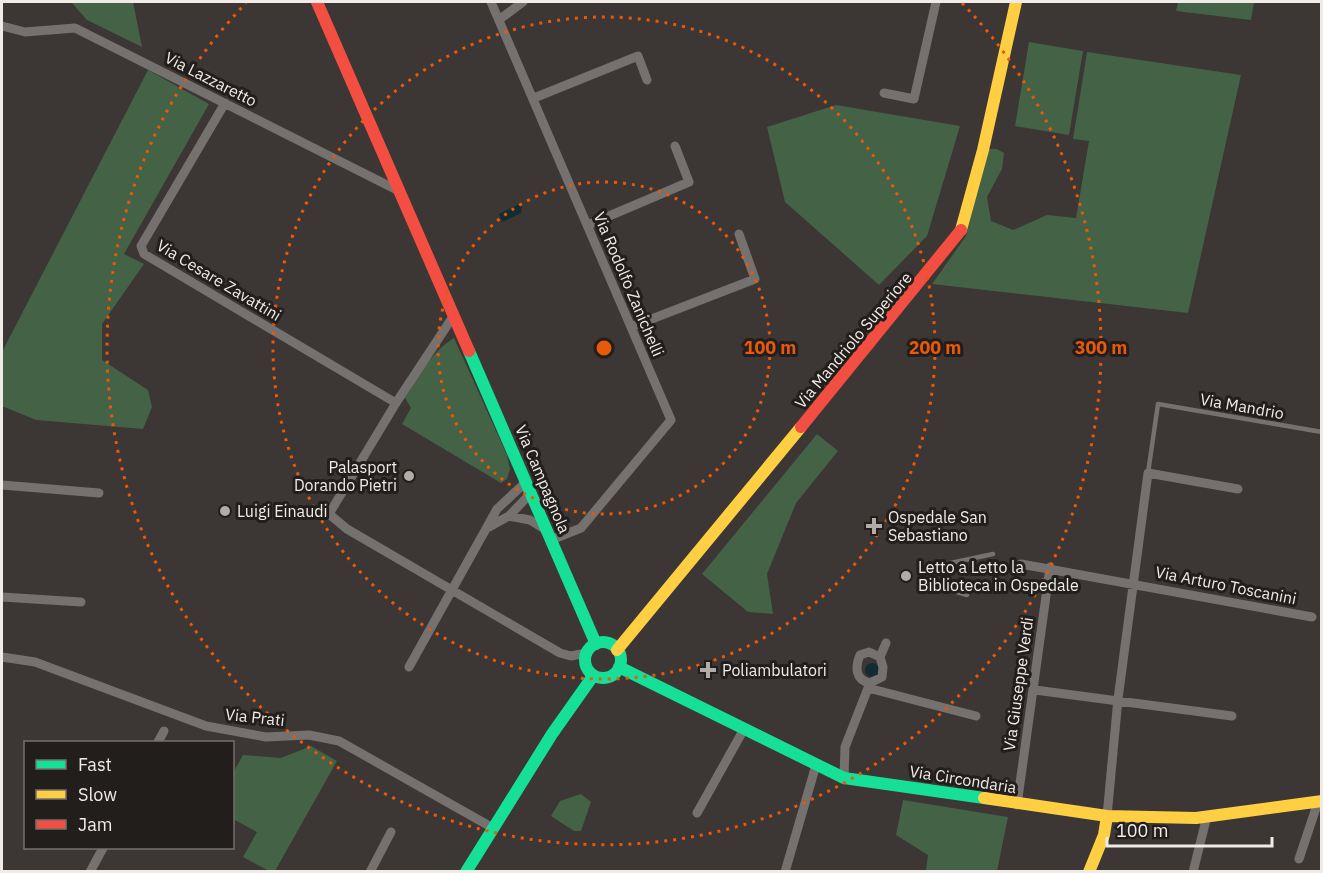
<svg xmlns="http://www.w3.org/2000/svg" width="1323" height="873" viewBox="0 0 1323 873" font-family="'IBM Plex Sans',sans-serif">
<rect width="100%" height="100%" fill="#3c3634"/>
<!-- green -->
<path fill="#446245" d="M71,2H133L142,47L87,20Z
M1178,2H1254L1251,20L1176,11Z
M1029,42L1083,51L1069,135L1015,126Z
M1087,52L1241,75L1188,313L932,284L966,236L987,149H997L1004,153L1002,169L987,197L991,221L1013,230L1047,215L1076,218L1089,141L1073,139Z
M148,70L209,104L124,254L144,264L102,324V360L148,390L152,407L143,429L36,420L2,406V352Z
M836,105L960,126L927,236L879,285L785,202L767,127Z
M454,338L507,455L510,469L507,479L501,483L402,424L411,408L405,398C419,376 431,352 454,338Z
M817,434L838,451L796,503L767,574L773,614L748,612L702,574Z
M311,746L337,761L275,871H269L243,857L257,832L233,819V773L243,755L281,758Z
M581,794L591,802L581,831H574L551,816L560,801Z
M903,800L1008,817L997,871H926L928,855L896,835Z"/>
<!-- water -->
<path fill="#112d31" d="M517,205L522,207L521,213L502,222L499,214Z
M865 670a7 7 0 1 1 14 0a7 7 0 1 1-14 0Z"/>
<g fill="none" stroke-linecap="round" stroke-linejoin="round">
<!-- lane -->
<path stroke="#75716f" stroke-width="4.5" d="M1148,473L1158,404L1322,432
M946,564L993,554
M946,589L967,595"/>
<!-- street -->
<path stroke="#75716f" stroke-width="9" d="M491,2L671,420L581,528L551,540
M500,19L523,2
M2,26L25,32L75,28L399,191
M884,93L914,99L936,2
M534,98L638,56L647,80
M225,103L141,246L144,254L396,403
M588,225L689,182L675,146
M454,315L396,403L329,514L347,529L560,653L571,656L586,653
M631,327L755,279L739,234
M2,485L99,493
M509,516L531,493
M489,527L509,516L530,520L546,530
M1021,564L1312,617
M2,597L81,602
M2,657L35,662L206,726L266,737L309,735L339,741L493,828
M409,667L497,509L526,482
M870,683C855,680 855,667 860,655L869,652L880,657
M868,688L976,716
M1035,690L1232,716
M158,742L164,731
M844,778L845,747L870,683L882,677L883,667L880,657L886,643
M1017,805L1050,567
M697,813L744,729
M1107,816L1118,699L1148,473L1238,489
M1299,859L1318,802
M90,872L103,848
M370,872L391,832
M785,872L816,765
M1193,872L1207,816"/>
<!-- fast -->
<path stroke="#16e098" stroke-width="12" d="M469,351L596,644
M585 660a18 18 0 1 1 36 0a18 18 0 1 1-36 0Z
M619,667L844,778L984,798
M466,872L552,734L593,676"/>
<!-- slow -->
<path stroke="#ffcf43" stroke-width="12" d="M961,230L983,150L1016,2
M617,650L801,427
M984,798L1107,816L1196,818L1322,801
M1089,872L1104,835L1107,816"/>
<!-- jam -->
<path stroke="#f24e42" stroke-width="12" d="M317,2L469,351
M801,427L961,230"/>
</g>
<!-- distance rings -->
<g fill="none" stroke="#e8590c" stroke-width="3" stroke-dasharray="3 6">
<circle cx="604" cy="348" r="166"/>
<circle cx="604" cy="348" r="331"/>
<path d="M962 3A497 497 0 1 1 246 3"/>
</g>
<!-- markers -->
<g fill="#b2aca9" stroke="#221e1c" stroke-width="2">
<circle cx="409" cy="476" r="6"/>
<circle cx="225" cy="511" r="6"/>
<path d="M871 517h6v6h6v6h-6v6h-6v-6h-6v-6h6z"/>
<circle cx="906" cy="576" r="6"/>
<path d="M705 661h6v6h6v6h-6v6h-6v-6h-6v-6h6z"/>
</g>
<g text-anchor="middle" stroke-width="6" stroke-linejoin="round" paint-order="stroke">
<!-- street labels -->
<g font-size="16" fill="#f1ebe8" stroke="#221e1c">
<text transform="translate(211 79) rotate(27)" y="6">Via Lazzaretto</text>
<text transform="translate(219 280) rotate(31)" y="6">Via Cesare Zavattini</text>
<text transform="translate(629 284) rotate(67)" y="6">Via Rodolfo Zanichelli</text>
<text transform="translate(853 340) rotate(-50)" y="6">Via Mandriolo Superiore</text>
<text transform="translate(1242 406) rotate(10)" y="6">Via Mandrio</text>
<text transform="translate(543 479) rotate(67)" y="6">Via Campagnola</text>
<text transform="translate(1226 585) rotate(11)" y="6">Via Arturo Toscanini</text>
<text transform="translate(1018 684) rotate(-82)" y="6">Via Giuseppe Verdi</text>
<text transform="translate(255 717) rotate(6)" y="6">Via Prati</text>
<text transform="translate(963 779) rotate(9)" y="6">Via Circondaria</text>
</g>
<!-- poi labels -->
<g font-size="16" fill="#f1ebe8" stroke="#221e1c" text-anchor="start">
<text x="397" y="473" text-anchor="end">Palasport<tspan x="397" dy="18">Dorando Pietri</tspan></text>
<text x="237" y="517">Luigi Einaudi</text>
<text x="888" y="523">Ospedale San<tspan x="888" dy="18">Sebastiano</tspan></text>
<text x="918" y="573">Letto a Letto la<tspan x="918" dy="18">Biblioteca in Ospedale</tspan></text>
<text x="722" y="676">Poliambulatori</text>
</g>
</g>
<circle cx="604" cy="348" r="9" fill="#e8590c" stroke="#221e1c" stroke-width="3"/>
<g font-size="18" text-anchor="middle" font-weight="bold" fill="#e8590c" stroke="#221e1c" stroke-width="6" stroke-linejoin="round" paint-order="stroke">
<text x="770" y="354">100 m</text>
<text x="935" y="354">200 m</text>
<text x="1101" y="354">300 m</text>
</g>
<!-- border -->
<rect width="1323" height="873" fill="none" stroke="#f1ebe8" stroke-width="6"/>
<!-- legend -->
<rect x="24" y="741" width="210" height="108" fill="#221e1c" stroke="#75706e" stroke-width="1.5"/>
<rect x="36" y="760" width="30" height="9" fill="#16e098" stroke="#75706e" stroke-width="1.5"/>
<text x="78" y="771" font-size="18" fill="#f1ebe8">Fast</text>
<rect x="36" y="790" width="30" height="9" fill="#ffcf43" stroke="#75706e" stroke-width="1.5"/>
<text x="78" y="801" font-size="18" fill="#f1ebe8">Slow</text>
<rect x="36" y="820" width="30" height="9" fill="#f24e42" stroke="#75706e" stroke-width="1.5"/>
<text x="78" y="831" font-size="18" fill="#f1ebe8">Jam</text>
<!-- scale -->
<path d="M1107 837v9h165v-9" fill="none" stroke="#f1ebe8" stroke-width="3"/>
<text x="1116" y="837" font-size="18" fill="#f1ebe8" stroke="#221e1c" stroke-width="4.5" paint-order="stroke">100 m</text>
</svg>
